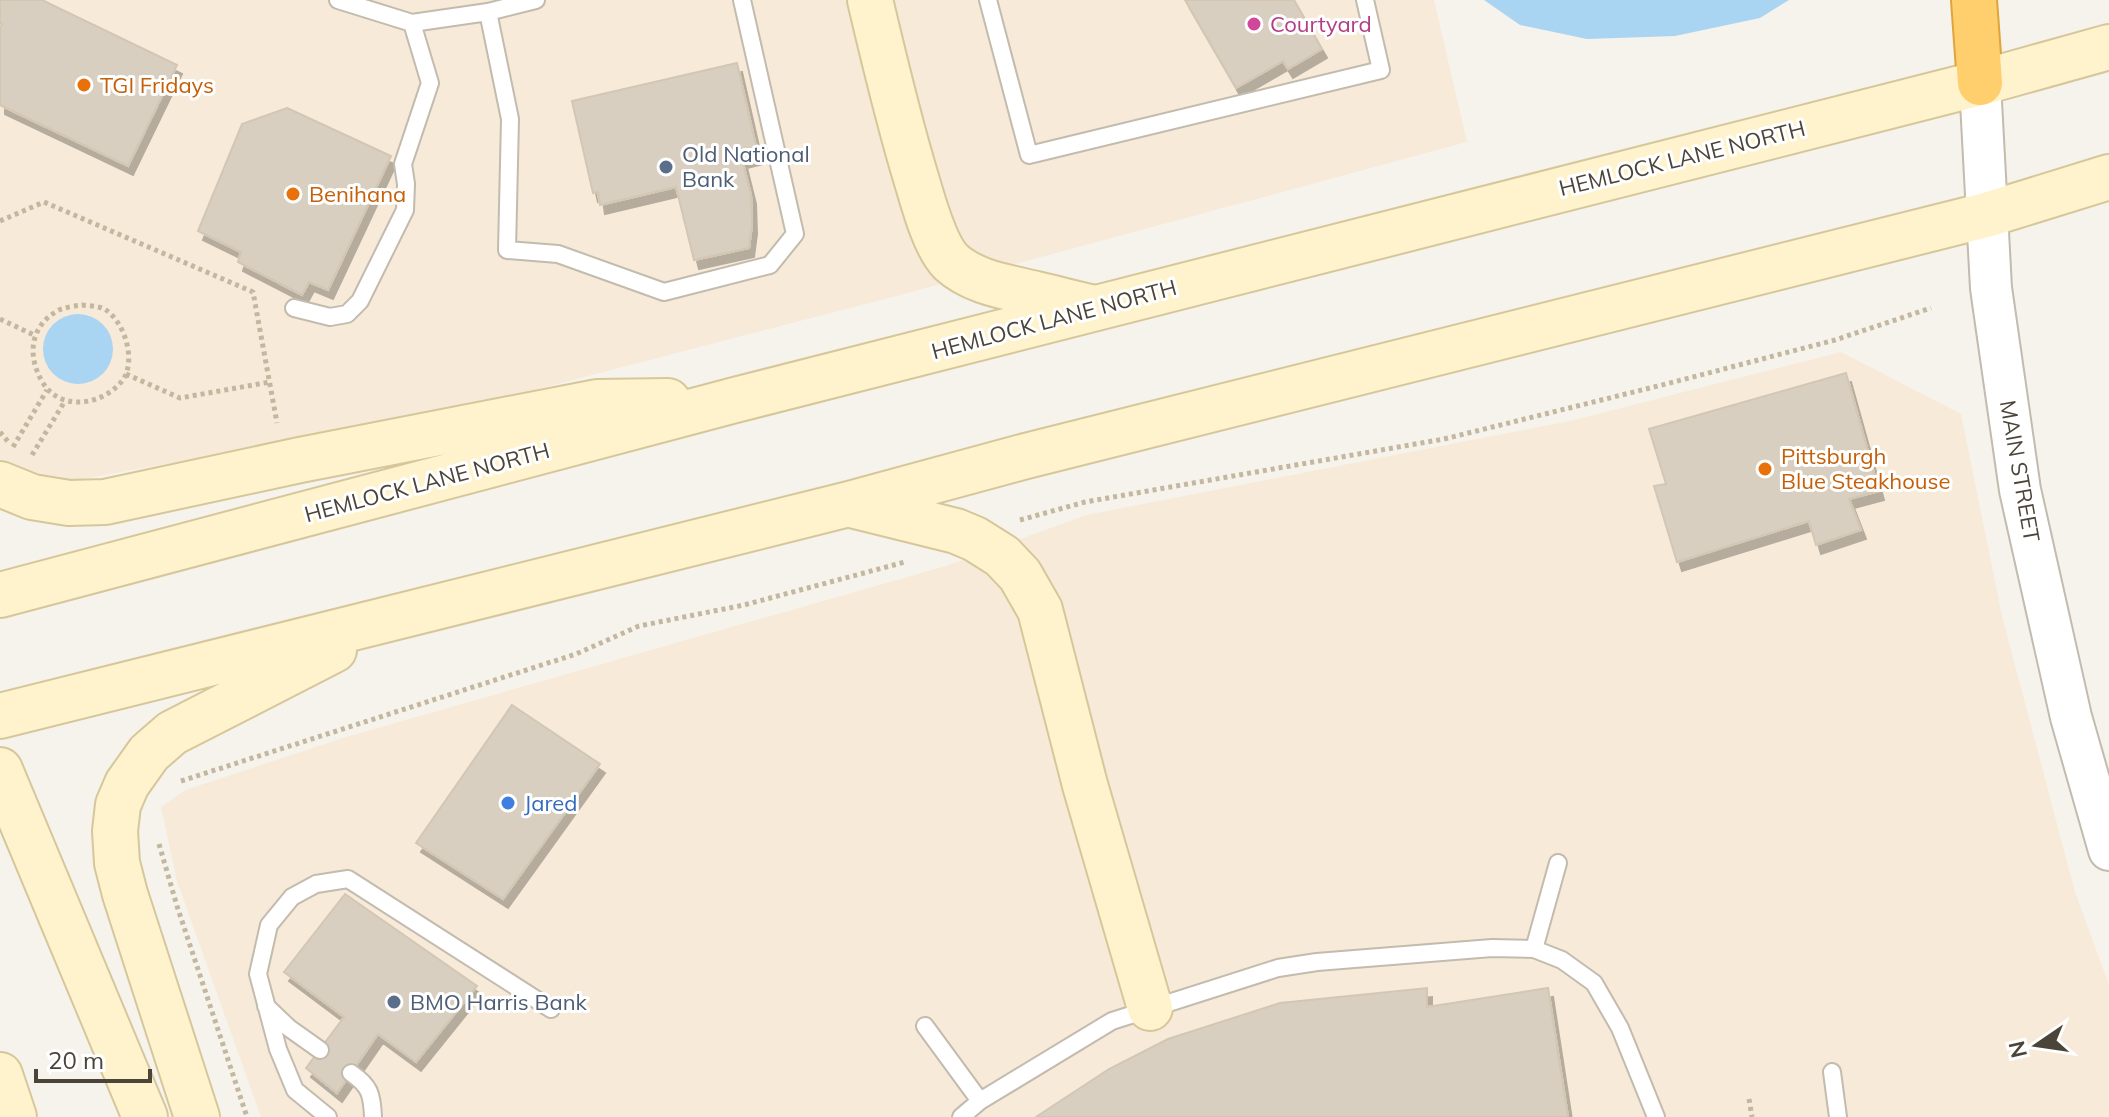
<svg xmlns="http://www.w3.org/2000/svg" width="2109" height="1117" viewBox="0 0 2109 1117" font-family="Mulish,sans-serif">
<defs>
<filter id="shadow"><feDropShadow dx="5" dy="9" stdDeviation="0" flood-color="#0004"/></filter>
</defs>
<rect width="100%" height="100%" fill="#f6f3ec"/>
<path fill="#f7ead8" d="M0,0H1434L1467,142L904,294L430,417L65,482L20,473L0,459Z
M1841,352L1961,414L2002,616L2075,892L2109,985V1117H261L177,881L161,807L185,790L346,737L946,566L1086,515L1570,421Z"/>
<path fill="#a9d4f2" d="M1484,0H1789L1760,18L1675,36L1587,39L1520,25Z
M43 349a35 35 0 1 1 70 0a35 35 0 1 1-70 0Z"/>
<path fill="#d8cfc1" stroke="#d3c7b4" stroke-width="2" filter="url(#shadow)" d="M0,0H42L177,65L128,166L0,105V28L2,24L0,23Z
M1185,0H1294L1322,49L1288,69L1283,61L1236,88Z
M737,63L758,155L742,159L751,195L752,225L749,248L694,260L676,187L600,205L598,192L593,193L572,101Z
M287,108L391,156L328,290L309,282L302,295L238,262L241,252L198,231L242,124Z
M1846,373L1879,491L1849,499L1861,530L1816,545L1809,521L1677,562L1654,486L1666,484L1649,429Z
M512,705L600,764L503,899L416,843Z
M345,894L477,986L416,1062L378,1034L337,1093L306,1068L344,1017L284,972Z
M1427,988V1007L1548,988L1568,1117H1036L1109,1069L1168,1039L1280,1003Z"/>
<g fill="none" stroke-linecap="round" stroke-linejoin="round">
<defs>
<path id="service" d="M338,0L412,23L488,12L536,0
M988,0L1029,155L1381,70L1365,0
M488,12L510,119L507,250L558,254L664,292L770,265L795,234L742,0
M294,308L330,317L347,314L360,301L405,210L406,184L403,164L430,83L412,23
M1534,949L1558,863
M266,1006L289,1028L320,1050
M925,1026L980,1101
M1832,1072L1838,1117
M351,1073C370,1086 372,1094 373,1117
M328,1117L295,1090L278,1049L258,974L269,925L292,897L316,884L348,879L551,1009
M961,1117L980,1101L1112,1021L1278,968L1317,962L1492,948L1534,949L1562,960L1594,983L1620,1028L1656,1117"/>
<path id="tertiary" d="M1980,83L1991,288L2020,490L2071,717L2109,850"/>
<path id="secondary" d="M870,0C884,59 898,119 916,178C923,201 934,245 951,262C974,283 1008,287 1036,294C1054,298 1072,303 1090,307
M0,484L32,497L69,503L105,502L300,460L597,402L668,401
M855,506L956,531L975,539L1002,556L1020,575L1040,610L1085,785L1150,1008
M0,595L735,400L1980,83L2109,47
M0,716L849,504L1026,456L1986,215L2109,177
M0,770L145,1117
M0,1075L14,1117
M197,1117L125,894L117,863L115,831L118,805L127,784L149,753L172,733L334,650"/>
<path id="motorway" d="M1974,0L1980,83"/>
</defs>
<use href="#service" stroke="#c2bbae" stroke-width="20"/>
<use href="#tertiary" stroke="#c2bbae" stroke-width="44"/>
<use href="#secondary" stroke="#d6c79b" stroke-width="48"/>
<use href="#motorway" stroke="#e0a43c" stroke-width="48"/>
<path stroke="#c4b79f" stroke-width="5" stroke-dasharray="4 4" stroke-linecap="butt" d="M0,221L44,202L253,292L277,423
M82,305C90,306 100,306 106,310C125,323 137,362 122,381C103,405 61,412 43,383C27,357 29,326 59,310C66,307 75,306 82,305Z
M0,319L34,335
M126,374L180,398L270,382
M0,432L10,444
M13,447L47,390
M32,455L65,401
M1020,520L1085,502L1444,439L1666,384L1835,340L1931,308
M181,781L576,654L639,626L744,605L905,562
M159,844L177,906L247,1117
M1749,1099L1752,1117"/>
<use href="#service" stroke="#fff" stroke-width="16"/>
<use href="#tertiary" stroke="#fff" stroke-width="40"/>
<use href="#secondary" stroke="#fff3cd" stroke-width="44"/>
<use href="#motorway" stroke="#ffcf6e" stroke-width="44"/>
</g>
<circle fill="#d1479c" stroke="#fff" stroke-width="3" cx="1254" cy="24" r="8"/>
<g fill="#e8710a" stroke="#fff" stroke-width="3">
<circle cx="84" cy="85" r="8"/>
<circle cx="293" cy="194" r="8"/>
<circle cx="1765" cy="469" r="8"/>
</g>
<g fill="#5c6f8a" stroke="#fff" stroke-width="3">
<circle cx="666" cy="167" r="8"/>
<circle cx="394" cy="1002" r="8"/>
</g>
<circle fill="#3f7fe0" stroke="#fff" stroke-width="3" cx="508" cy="803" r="8"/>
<g text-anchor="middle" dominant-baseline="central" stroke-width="6" stroke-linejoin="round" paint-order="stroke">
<g font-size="22" fill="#b23c85" stroke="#fff" text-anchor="start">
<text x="1270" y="24">Courtyard</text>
</g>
<g font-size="22" fill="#c56008" stroke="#fff" text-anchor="start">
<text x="100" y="85">TGI Fridays</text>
<text x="309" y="194">Benihana</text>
<text x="1781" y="456">Pittsburgh<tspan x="1781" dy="25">Blue Steakhouse</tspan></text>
</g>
<g font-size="22" fill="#4e5e75" stroke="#fff" text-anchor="start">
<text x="682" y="154">Old National<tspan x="682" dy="25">Bank</tspan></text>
<text x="410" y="1002">BMO Harris Bank</text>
</g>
<g font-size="22" fill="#4b4439" stroke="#fff">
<text transform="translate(1682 158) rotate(-14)">HEMLOCK LANE NORTH</text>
<text transform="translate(1054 319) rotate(-15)">HEMLOCK LANE NORTH</text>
<text transform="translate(2020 471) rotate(80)">MAIN STREET</text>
<text transform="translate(427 482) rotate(-15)">HEMLOCK LANE NORTH</text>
</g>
<g font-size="22" fill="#366cbe" stroke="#fff" text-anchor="start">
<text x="524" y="803">Jared</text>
</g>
</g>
<g transform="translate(2037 1045) rotate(257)" stroke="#ffffff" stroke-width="6" paint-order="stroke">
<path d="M0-6L14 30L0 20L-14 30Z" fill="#4b4439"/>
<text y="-12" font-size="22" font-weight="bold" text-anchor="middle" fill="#4b4439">N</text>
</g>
<path d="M36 1069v12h114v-12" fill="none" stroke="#4b4439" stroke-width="4"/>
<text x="48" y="1069" font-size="24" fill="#4b4439" stroke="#ffffff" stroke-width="6" paint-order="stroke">20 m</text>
</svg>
